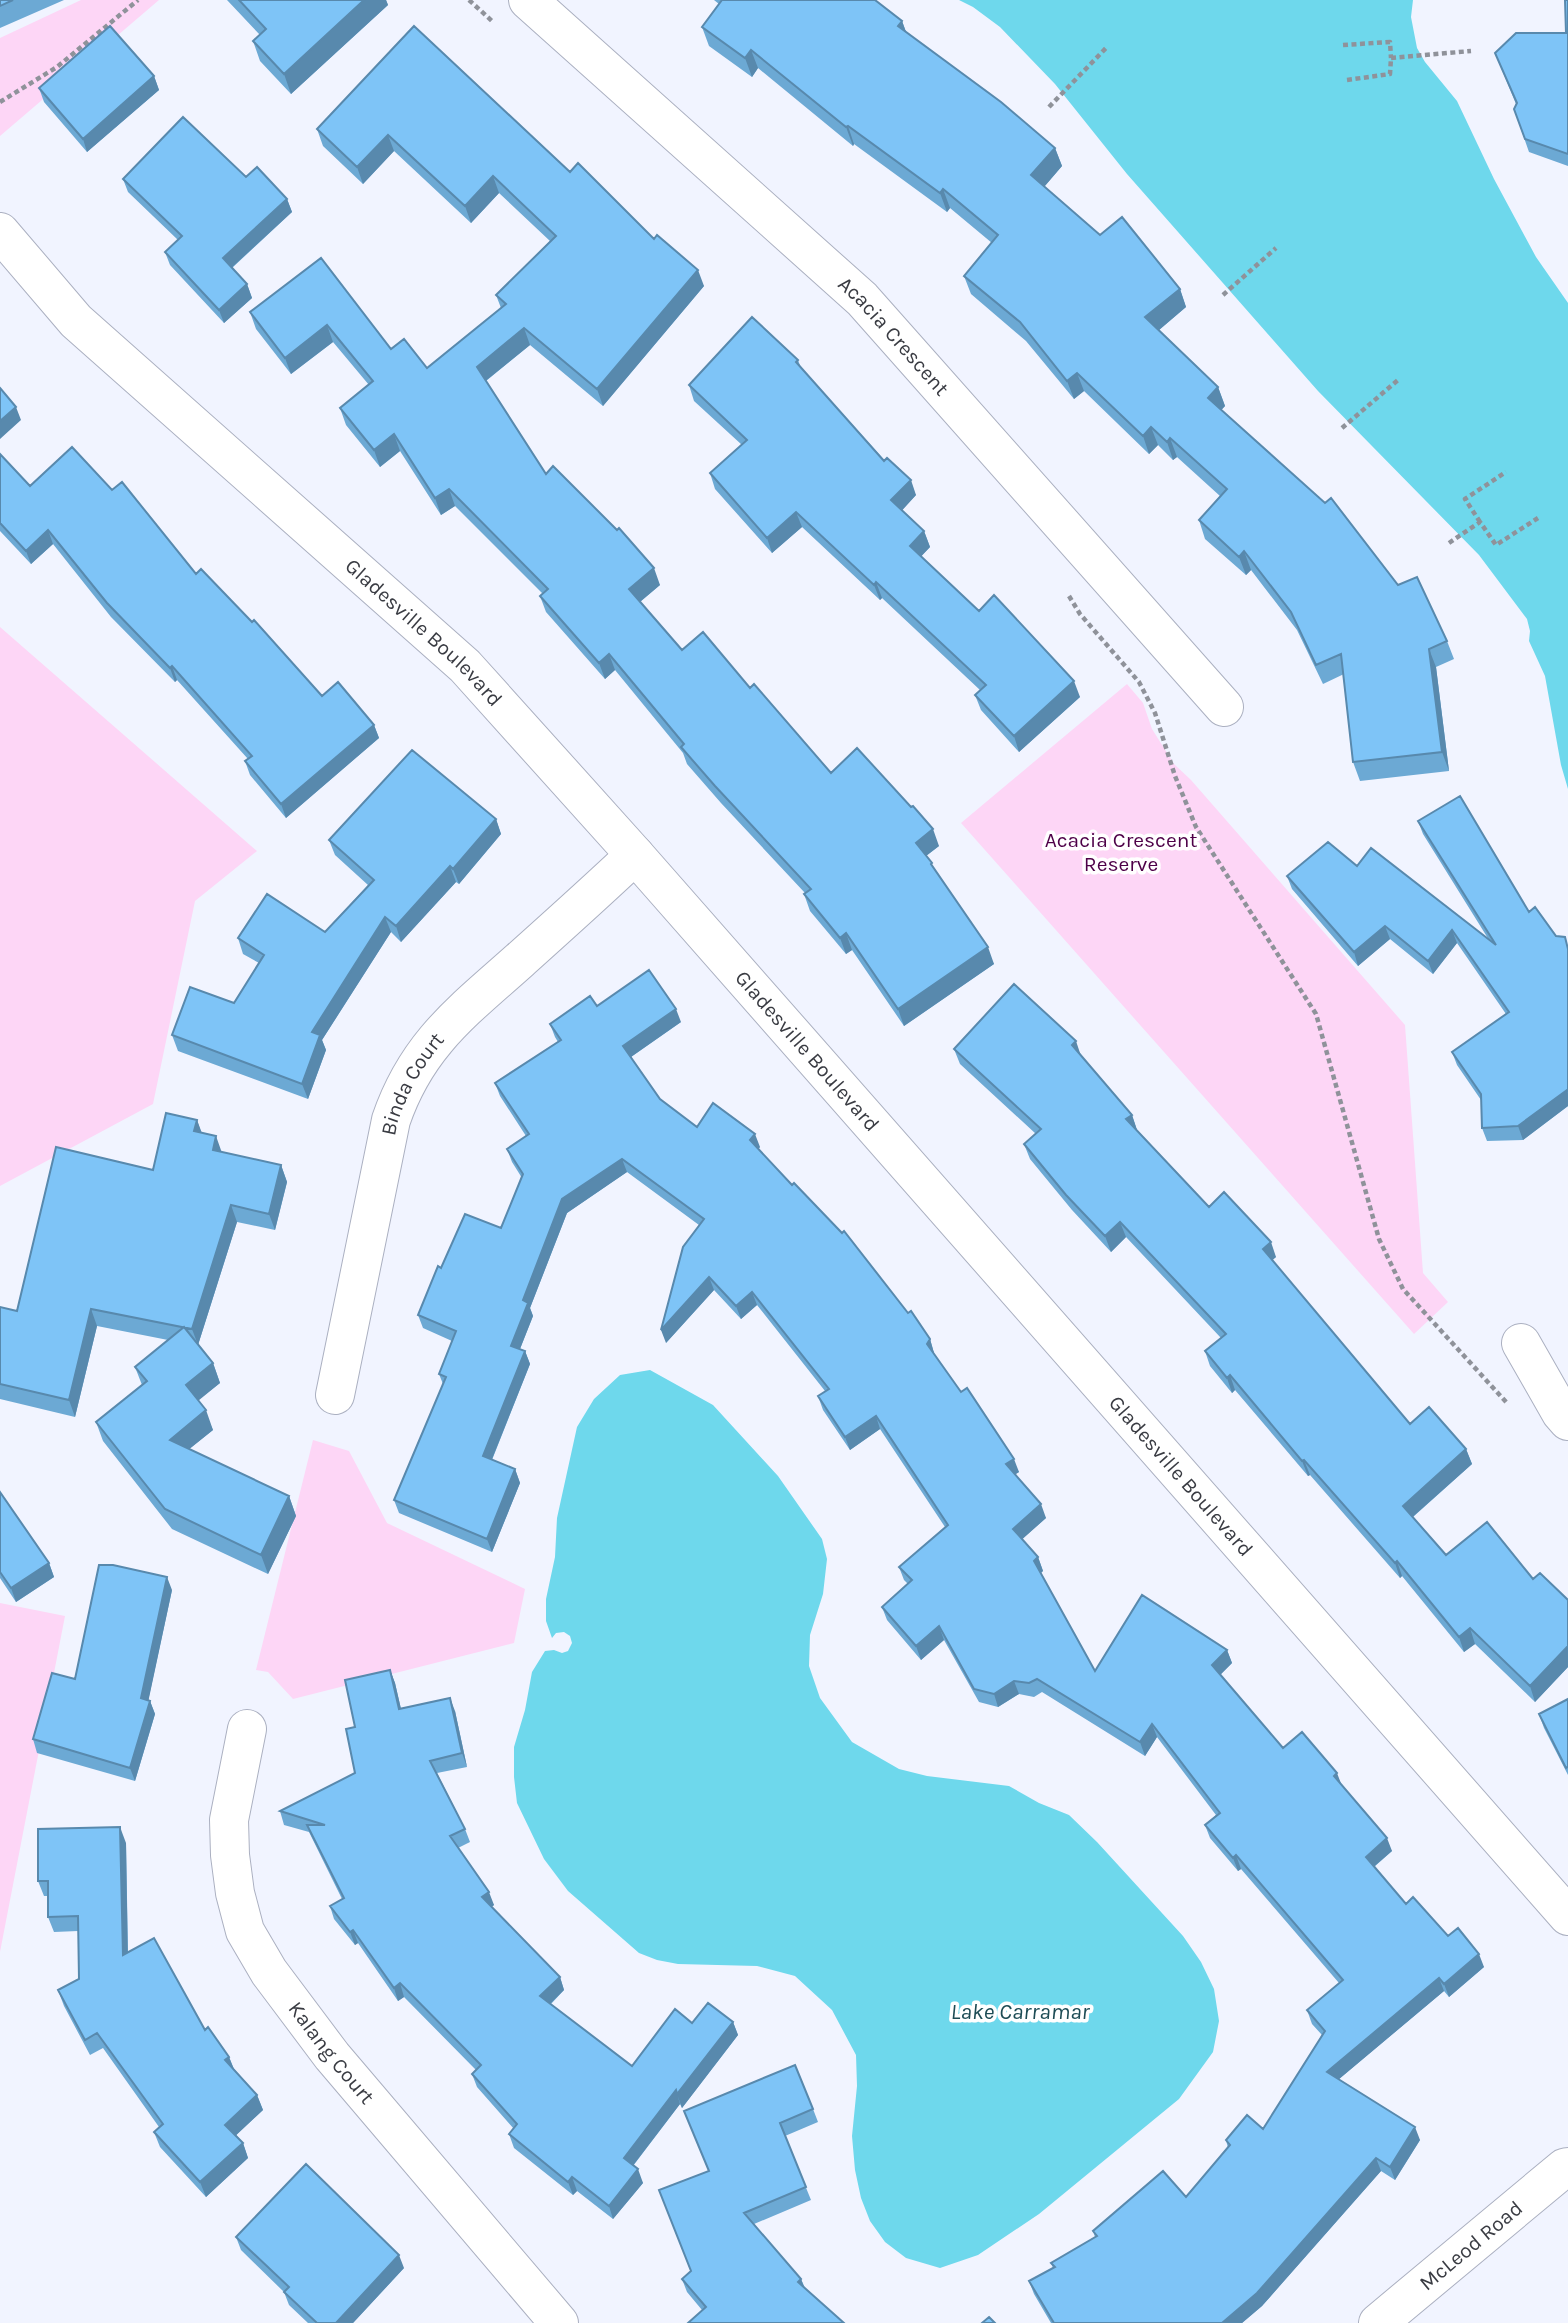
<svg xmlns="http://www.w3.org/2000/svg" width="1568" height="2323" viewBox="0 0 1568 2323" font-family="Karla,sans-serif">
<rect width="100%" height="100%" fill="#f1f4ff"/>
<path fill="#fdd6f6" d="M81,0H159L0,136V38Z
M0,627L257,851L195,901L153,1104L0,1186Z
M1127,684L1143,703L1152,729L1174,764L1191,780L1405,1025L1423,1273L1448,1302L1414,1334L961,823Z
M313,1440L349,1451L387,1523L525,1589L514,1643L293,1699L268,1672L256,1670Z
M0,1603L65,1616L0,1952Z"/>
<path fill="#6ed8ec" d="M959,0H1413L1411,17L1417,48L1425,62L1457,101L1494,179L1536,257L1568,303V789L1561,765L1545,676L1529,641L1530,631L1527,619L1479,555L1318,391L1127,174L1055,84L1000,27L973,7Z
M650,1370L713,1405L778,1476L822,1539L827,1559L823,1594L810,1635L809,1666L820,1698L852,1742L899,1769L927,1776L1009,1786L1039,1803L1069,1815L1097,1842L1183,1936L1201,1962L1214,1989L1219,2021L1213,2052L1179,2099L1039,2214L978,2255L940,2268L906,2258L885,2242L870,2221L861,2198L855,2170L852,2136L857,2086L856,2055L832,2010L795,1976L757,1966L678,1964L657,1960L639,1953L568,1891L544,1859L517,1803L514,1777V1747L525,1710L532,1672L545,1651L554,1650L562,1653L568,1651L572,1643L570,1636L564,1632L556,1633L552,1638L546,1621V1599L555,1557L557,1518L577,1427L594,1399L620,1375Z"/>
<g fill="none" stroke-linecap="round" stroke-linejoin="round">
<defs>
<g id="minor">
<path id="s1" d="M528,0L862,299L1224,707"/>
<path id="s2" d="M0,232L76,321L465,666L635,855L1568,1916"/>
<path d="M1521,1343L1561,1413L1568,1421"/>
<path id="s3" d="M335,1395L391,1120C417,1044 463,1011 520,960C559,925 597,891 635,855"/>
<path id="s4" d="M247,1729L229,1820L230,1855L235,1893L245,1931L269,1972L332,2056L559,2323"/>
<path id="s5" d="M1378,2323L1564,2168L1568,2167"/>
</g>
</defs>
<use href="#minor" stroke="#abb0c1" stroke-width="40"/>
<path stroke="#8f929a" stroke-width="4.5" stroke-dasharray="5 3.5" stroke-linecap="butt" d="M469,0L492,21
M1343,45L1390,42L1391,58
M1347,80L1390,74L1391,58L1471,51
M0,102L57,67L138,0
M1049,107L1106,48
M1223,295L1276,248
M1342,428L1398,380
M1480,522L1465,499L1506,472
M1449,543L1480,522L1496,545L1538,518
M1069,596L1080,614L1139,682L1155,713L1175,776L1196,827L1316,1014L1379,1239L1403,1289L1507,1403"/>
<use href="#minor" stroke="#fff" stroke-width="38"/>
</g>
<path fill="#6ca9d4" d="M0,0H64L0,28Z
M227,0H386L388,5L291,94L260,61L253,41L260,35Z
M714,0H875L902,21L906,32L1055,148L1062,166L1044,187L1100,235L1180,289L1186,307L1159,330L1218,387L1225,406L1221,410L1398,585L1447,641L1454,659L1436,667L1449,771L1360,781L1353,762L1344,674L1323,684L1297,630L1251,570L1246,575L1205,539L1199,520L1220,496L1177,457L1173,460L1158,445L1149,454L1084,391L1074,399L1026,341L971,294L964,276L992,243L950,208L947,212L854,144L853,146L758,68L752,77L709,46L702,27L719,4Z
M1568,0V166L1529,152L1514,109L1516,104L1495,53L1566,33Z
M414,26L570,172L654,239L704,286L603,406L530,345L486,381L546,474L660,585L640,602L682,650L750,688L831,773L939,846L926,856L994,964L904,1026L852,950L846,954L810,911L804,894L805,893L721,803L687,764L683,753L615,670L605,679L546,612L540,596L543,594L455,506L441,515L400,451L380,467L346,425L340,408L369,385L333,342L291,374L256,329L250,312L321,258L391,349L427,368L501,308L496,295L550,241L499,193L471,223L394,151L363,184L323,146L317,129Z
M154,76L159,90L87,152L44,102L39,88Z
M246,177L287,199L292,212L232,268L247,284L252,298L224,323L170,265L165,252L178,240L128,192L123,179Z
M798,360L801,368L916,495L902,510L924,531L930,547L921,556L979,611L1080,697L1019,752L981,710L975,695L980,690L882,598L880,600L802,527L772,553L715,489L710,473L742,445L694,401L689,385Z
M0,454L30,486L112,490L196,574L322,696L374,725L379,738L286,818L250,775L245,761L248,759L177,680L175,682L111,617L53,544L31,564L0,531Z
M496,819L501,834L459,884L456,882L401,942L391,932L322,1040L326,1050L308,1099L178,1051L172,1035L234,1003L259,963L243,954L238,938L325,932L368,885L335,855L329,840Z
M1418,821L1529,912L1568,946V1106L1523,1140L1487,1141L1482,1128L1481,1100L1457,1065L1452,1052L1506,1014L1457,943L1433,974L1390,939L1358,966L1292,889L1287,876L1357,866L1489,940L1423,834Z
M597,1006L681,1022L631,1057L660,1099L697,1127L760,1147L758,1149L930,1339L934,1353V1354L1019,1472L1015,1474L1046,1518L1022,1539L1038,1557L1043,1571L1041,1573L1095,1671L1227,1650L1232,1663L1220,1675L1283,1748L1341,1784L1392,1851L1374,1867L1406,1904L1448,1936L1484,1967L1449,1997L1444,1991L1339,2079L1420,2140L1395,2180L1381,2171L1262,2306L1242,2323H1051L1034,2294L1029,2281L1053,2268L1051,2263L1095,2237L1093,2231L1186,2197L1228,2148L1226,2140L1263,2129L1322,2035L1312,2024L1307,2010L1339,1983L1241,1869L1238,1871L1210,1838L1205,1825L1216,1815L1157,1737L1145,1756L1042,1692L1034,1697L1019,1694L998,1707L979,1702L944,1640L921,1660L887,1620L882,1607L908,1584L904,1580L899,1567L945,1527L880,1429L850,1450L823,1410L818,1396L825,1391L757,1305L741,1319L714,1290L666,1343L699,1225L627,1172L567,1213L530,1308L533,1316L520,1349L525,1351L530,1364L492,1460L515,1469L520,1483L492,1552L399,1513L394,1500L443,1384L439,1374L452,1341L423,1328L418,1315L441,1268L501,1228L522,1178L512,1162L507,1149L526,1136L500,1096L495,1083L558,1042L555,1037L550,1024Z
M954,1049L1081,1056L1132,1115L1137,1130L1209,1207L1276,1257L1272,1260L1410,1424L1466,1449L1472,1464L1413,1517L1446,1555L1533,1579L1568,1600V1667L1535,1702L1475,1644L1464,1652L1402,1576L1400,1578L1310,1475L1308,1476L1235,1390L1232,1393L1210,1366L1205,1351L1221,1338L1126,1237L1111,1252L1072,1210L1030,1159L1024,1144L1036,1134L960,1064Z
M197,1120L201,1132L222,1152L281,1165L287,1182L275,1230L237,1222L198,1345L213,1363L220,1383L198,1400L213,1430L189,1449L289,1496L296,1516L268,1574L172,1529L103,1441L96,1422L142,1385L135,1367L168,1340L97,1326L75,1417L0,1399V1309L17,1311L153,1170Z
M0,1492L49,1563L54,1577L16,1602L0,1578Z
M172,1590L148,1701H150L155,1714L135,1781L37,1753L33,1739L75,1679Z
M390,1670L395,1683L401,1709L455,1711L467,1767L437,1773L465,1829L470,1842L458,1848L494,1905L491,1907L560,1977L564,1990L551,2004L632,2066L692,2023L733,2022L738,2035L682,2108L680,2104L633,2166L643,2183L613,2219L577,2191L573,2195L514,2148L509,2134L514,2129L477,2087L472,2074L476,2070L404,1997L398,2001L358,1943L355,1945L334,1919L330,1906L342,1899L309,1832L284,1825L280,1811L355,1773V1727Z
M1568,1699V1775L1544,1728L1539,1714Z
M126,1843L128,1952L229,2057L234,2069L257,2095L263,2110L236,2135L243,2143L248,2158L206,2197L160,2147L154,2132L159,2127L103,2048L90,2055L64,2006L58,1990L79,1979L78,1931L54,1932L48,1917V1896H44L38,1881Z
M813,2109L818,2122L785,2136L811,2200L754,2224L801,2279L805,2288L702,2310L687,2292L682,2279L691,2271L659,2190L709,2172L684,2111Z
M236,2237L404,2268L353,2323H308L289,2305L284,2292L241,2250Z"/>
<path fill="#5889ad" d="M364,0H386L388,5L291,94L284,74Z
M902,21L909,40L898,26Z
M751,50L758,68L752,77L745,58Z
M154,76L159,90L87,152L83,139Z
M848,126L854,144L853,146L846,127Z
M388,135L394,151L363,184L357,167Z
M1055,148L1062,166L1038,194L1031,175Z
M493,176L499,193L471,223L465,206Z
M943,189L950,208L947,212L940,193Z
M287,199L292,212L228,271L223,258Z
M698,270L704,286L603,406L597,389Z
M247,284L252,298L224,323L219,310Z
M1180,289L1186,307L1152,336L1145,317Z
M327,325L333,342L291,374L285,358Z
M524,328L530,345L483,383L477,367Z
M1077,373L1084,391L1074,399L1067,381Z
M1218,387L1225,406L1215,417L1208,398Z
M16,407L21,420L0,439V421Z
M1151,427L1158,445L1149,454L1143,436Z
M394,434L400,451L380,467L374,450Z
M1170,438L1177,457L1173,460L1167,442Z
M911,480L916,495L897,516L891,500Z
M449,489L455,506L441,515L435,498Z
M796,512L802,527L772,553L767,538Z
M48,530L53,544L31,564L26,551Z
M924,531L930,547L916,562L910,546Z
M1244,551L1251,570L1246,575L1239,557Z
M654,568L660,585L635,606L629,589Z
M876,582L882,598L880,600L874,585Z
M1429,649L1436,667L1449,771L1442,752Z
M609,654L615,670L605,679L599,663Z
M172,666L177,680L175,682L170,668Z
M1074,681L1080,697L1019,752L1014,736Z
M374,725L379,738L286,818L281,804Z
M496,819L501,834L459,884L453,869Z
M933,829L939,846L922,859L916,843Z
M450,866L456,882L401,942L396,926Z
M385,917L391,932L322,1040L326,1050L308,1099L302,1084L312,1032Z
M1385,926L1390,939L1358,966L1354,952Z
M1452,930L1457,943L1433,974L1428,961Z
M846,933L852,950L846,954L840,938Z
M988,947L994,964L904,1026L898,1009Z
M676,1009L681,1022L628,1059L623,1046Z
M1076,1041L1081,1056L1072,1045Z
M1567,1090L1568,1093V1106L1523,1140L1518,1126Z
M1132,1115L1137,1130L1132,1134L1126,1119Z
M197,1120L203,1136L194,1131Z
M755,1134L760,1147L755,1153L750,1140Z
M216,1136L222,1153L213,1150Z
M622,1159L627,1172L567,1213L530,1308L533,1316L516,1359L511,1346L523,1300L562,1199Z
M281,1165L287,1182L275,1230L269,1214Z
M231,1205L237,1222L198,1345L192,1329Z
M1120,1222L1126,1237L1111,1252L1105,1236Z
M1271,1242L1276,1257L1268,1264L1263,1249Z
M709,1277L714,1290L666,1343L661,1330Z
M752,1292L757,1305L741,1319L736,1306Z
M91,1309L97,1326L75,1417L69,1400Z
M930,1339L934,1353L932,1357L927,1344Z
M525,1351L530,1364L488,1469L483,1456Z
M213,1363L220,1383L193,1405L186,1385Z
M1230,1375L1235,1390L1232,1393L1227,1378Z
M206,1410L213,1430L177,1459L170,1440Z
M876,1416L880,1429L850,1450L845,1437Z
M1466,1449L1472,1464L1408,1521L1403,1506Z
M1014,1459L1019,1472L1011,1477L1006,1464Z
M1304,1460L1310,1475L1308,1476L1302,1461Z
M515,1469L520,1483L492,1552L487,1539Z
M289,1496L296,1516L268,1574L261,1555Z
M1041,1504L1046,1518L1018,1543L1013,1529Z
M1038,1557L1043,1571L1039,1574L1034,1561Z
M1397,1561L1402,1576L1400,1578L1395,1563Z
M49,1563L54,1577L16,1602L11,1588Z
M167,1577L172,1590L146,1712L141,1698Z
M939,1626L944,1640L921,1660L916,1646Z
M1470,1628L1475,1644L1464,1652L1459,1637Z
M1568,1646V1667L1535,1702L1530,1686Z
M1227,1650L1232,1663L1217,1678L1212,1665Z
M390,1670L395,1683L404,1722L399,1709Z
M1014,1681L1019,1694L998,1707L994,1694Z
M450,1698L455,1711L467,1767L462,1753Z
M150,1701L155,1714L135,1781L130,1768Z
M1152,1724L1157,1737L1145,1756L1140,1742Z
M1337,1773L1342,1786L1334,1776Z
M120,1827L126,1843L128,1970L123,1955Z
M1387,1838L1392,1851L1370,1870L1366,1857Z
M1236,1855L1241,1869L1238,1871L1233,1858Z
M489,1892L494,1905L487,1911L482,1897Z
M353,1930L358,1943L355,1945L350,1932Z
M1479,1954L1484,1967L1449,1997L1444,1984Z
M560,1977L564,1990L545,2009L540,1996Z
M1439,1978L1444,1991L1332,2085L1327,2072Z
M400,1983L404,1997L398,2001L394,1988Z
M733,2022L738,2035L682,2108L677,2094Z
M229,2057L235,2072L225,2060Z
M676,2090L680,2104L628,2172L624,2158Z
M257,2095L263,2110L231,2140L225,2125Z
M1415,2127L1420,2140L1395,2180L1390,2167Z
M243,2143L248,2158L206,2197L200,2182Z
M1376,2158L1381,2171L1262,2306L1242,2323H1222Z
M638,2169L643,2183L613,2219L609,2206Z
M572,2177L577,2191L573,2195L568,2182Z
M399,2255L404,2268L353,2323H336Z
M801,2279L806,2292L798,2282Z"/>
<path fill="#7ec4f7" stroke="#5889ad" stroke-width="2" d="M0,0H13L0,6Z
M239,0H364L284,74L253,41L266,29Z
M722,0H875L902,21L898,26L1001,102L1055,148L1031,175L1100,235L1122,217L1180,289L1145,317L1218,387L1208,398L1325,503L1331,498L1398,585L1417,577L1447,641L1429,649L1442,752L1353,762L1341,654L1316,665L1291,612L1244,551L1239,557L1199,520L1227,489L1170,438L1167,442L1151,427L1143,436L1077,373L1067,381L1020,322L964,276L998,235L943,189L940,193L848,126L846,127L751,50L745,58L702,27Z
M1565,0H1568V154L1525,139L1514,109L1517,103L1495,53L1516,33H1566Z
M110,26L154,76L83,139L39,88Z
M414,26L570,172L578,163L654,239L657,235L698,270L597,389L524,328L477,367L546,474L553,466L617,530L619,528L654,568L629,589L682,650L703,632L750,688L754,684L831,773L857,748L911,807L913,806L933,829L916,843L932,863L931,864L988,947L898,1009L846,933L840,938L804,894L811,889L715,786L681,747L684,744L609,654L599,663L540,596L548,589L449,489L435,498L394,434L374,450L340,408L373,381L327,325L285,358L250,312L321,258L391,349L404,339L427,368L506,304L496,295L556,236L493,176L465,206L388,135L357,167L317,129Z
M183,117L246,177L257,167L287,199L223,258L247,284L219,310L165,252L182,236L123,179Z
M752,317L798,360L796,362L884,461L887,458L911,480L891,500L924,531L910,546L979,611L994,595L1074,681L1014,736L975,695L986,685L876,582L874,585L796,512L767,538L710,473L747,440L689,385Z
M0,388L16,407L0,421Z
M72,447L112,490L122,482L196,574L201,569L252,622L254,620L322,696L338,682L374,725L281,804L245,761L252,756L172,666L170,668L107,603L48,530L26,551L0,523V454L30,486Z
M412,750L496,819L453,869L450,866L396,926L385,917L312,1032L320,1035L302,1084L172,1035L190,987L234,1003L264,955L238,938L267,894L325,932L374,880L329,840Z
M1460,796L1529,912L1535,907L1556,936L1565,937L1568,949V1091L1567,1090L1518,1126L1482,1128L1481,1094L1452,1052L1509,1012L1452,930L1428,961L1385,926L1354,952L1287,876L1328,842L1357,866L1371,848L1496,945L1418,821Z
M649,970L676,1009L623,1046L660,1099L697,1127L713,1103L755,1134L750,1140L792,1185L794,1183L842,1233L844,1231L908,1313L911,1311L930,1339L927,1344L961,1392L967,1388L1014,1459L1006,1464L1041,1504L1013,1529L1038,1557L1034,1561L1095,1671L1142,1595L1227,1650L1212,1665L1283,1748L1302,1732L1337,1773L1334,1776L1387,1838L1366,1857L1406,1904L1413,1897L1448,1936L1458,1928L1479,1954L1444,1984L1439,1978L1327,2072L1415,2127L1390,2167L1376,2158L1257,2293L1222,2323H1054L1029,2281L1055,2267L1051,2263L1097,2236L1093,2231L1163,2171L1186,2197L1230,2145L1226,2140L1247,2115L1263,2129L1325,2031L1307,2010L1343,1980L1236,1855L1233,1858L1205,1825L1220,1813L1152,1724L1140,1742L1037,1679L1029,1683L1014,1681L994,1694L974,1689L939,1626L916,1646L882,1607L912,1580L899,1567L948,1525L876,1416L845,1437L818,1396L829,1389L752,1292L736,1306L709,1277L661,1330L683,1247L704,1219L622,1159L562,1199L523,1300L528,1303L511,1346L525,1351L483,1456L515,1469L487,1539L394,1500L446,1377L439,1374L456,1331L418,1315L438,1266L441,1268L465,1214L501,1228L523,1174L507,1149L529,1134L495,1083L561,1040L550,1024L590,996L597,1006Z
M1014,984L1076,1041L1072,1045L1132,1115L1126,1119L1209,1207L1224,1192L1271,1242L1263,1249L1410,1424L1429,1407L1466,1449L1403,1506L1446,1555L1487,1522L1533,1579L1540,1573L1568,1600V1646L1530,1686L1470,1628L1459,1637L1397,1561L1395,1563L1304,1460L1302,1461L1230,1375L1227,1378L1205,1351L1226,1334L1120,1222L1105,1236L1066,1195L1024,1144L1041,1129L954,1049Z
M166,1113L197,1120L194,1131L216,1136L213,1150L281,1165L269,1214L231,1205L192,1329L91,1309L69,1400L0,1384V1307L17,1311L56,1147L153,1170Z
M184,1327L213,1363L186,1385L206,1410L170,1440L289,1496L261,1555L165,1509L96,1422L147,1381L135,1367Z
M0,1492L49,1563L11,1588L0,1572Z
M99,1565H113L167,1577L141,1698L150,1701L130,1768L33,1739L52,1673L75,1679Z
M390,1670L399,1709L450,1698L462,1753L430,1761L465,1829L450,1836L489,1892L482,1897L560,1977L540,1996L632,2066L675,2009L692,2023L708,2003L733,2022L677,2094L676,2090L624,2158L638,2169L609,2206L572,2177L568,2182L509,2134L517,2124L472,2074L481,2065L400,1983L394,1988L353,1930L350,1932L330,1906L344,1898L307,1825H325L280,1811L355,1773L346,1729L355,1727L345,1680Z
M1568,1699V1767L1566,1768L1539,1714Z
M120,1827L123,1955L154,1938L205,2030L208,2027L229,2057L225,2060L257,2095L225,2125L243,2143L200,2182L154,2132L163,2124L97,2033L85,2040L58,1990L79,1979L78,1916L48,1917V1881H38V1829Z
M795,2065L813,2109L780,2123L806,2187L744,2213L801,2279L798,2282L844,2323H688L706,2307L682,2279L691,2271L659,2190L709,2171L684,2111Z
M306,2164L399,2255L336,2323H317L284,2292L289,2287L236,2237Z
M989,2317L995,2323H982Z"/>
<g text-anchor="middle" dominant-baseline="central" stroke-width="7" stroke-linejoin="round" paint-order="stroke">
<g font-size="21" fill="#3a3c43" stroke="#fff">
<text stroke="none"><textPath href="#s1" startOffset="497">Acacia Crescent</textPath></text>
<text stroke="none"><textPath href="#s2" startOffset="584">Gladesville Boulevard</textPath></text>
<text stroke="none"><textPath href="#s2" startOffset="1152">Gladesville Boulevard</textPath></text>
<text stroke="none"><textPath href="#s3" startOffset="322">Binda Court</textPath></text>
<text stroke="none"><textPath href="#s2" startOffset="1718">Gladesville Boulevard</textPath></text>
<text stroke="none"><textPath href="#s4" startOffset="355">Kalang Court</textPath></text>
<text stroke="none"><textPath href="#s5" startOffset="121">McLeod Road</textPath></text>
</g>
<g font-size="21" fill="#4e0148" stroke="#fff">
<text x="1121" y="840">Acacia Crescent<tspan x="1121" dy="24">Reserve</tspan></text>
</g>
<g font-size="23" font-style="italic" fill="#1d4c55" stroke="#fff">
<text x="1020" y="2011">Lake Carramar</text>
</g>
</g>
</svg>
